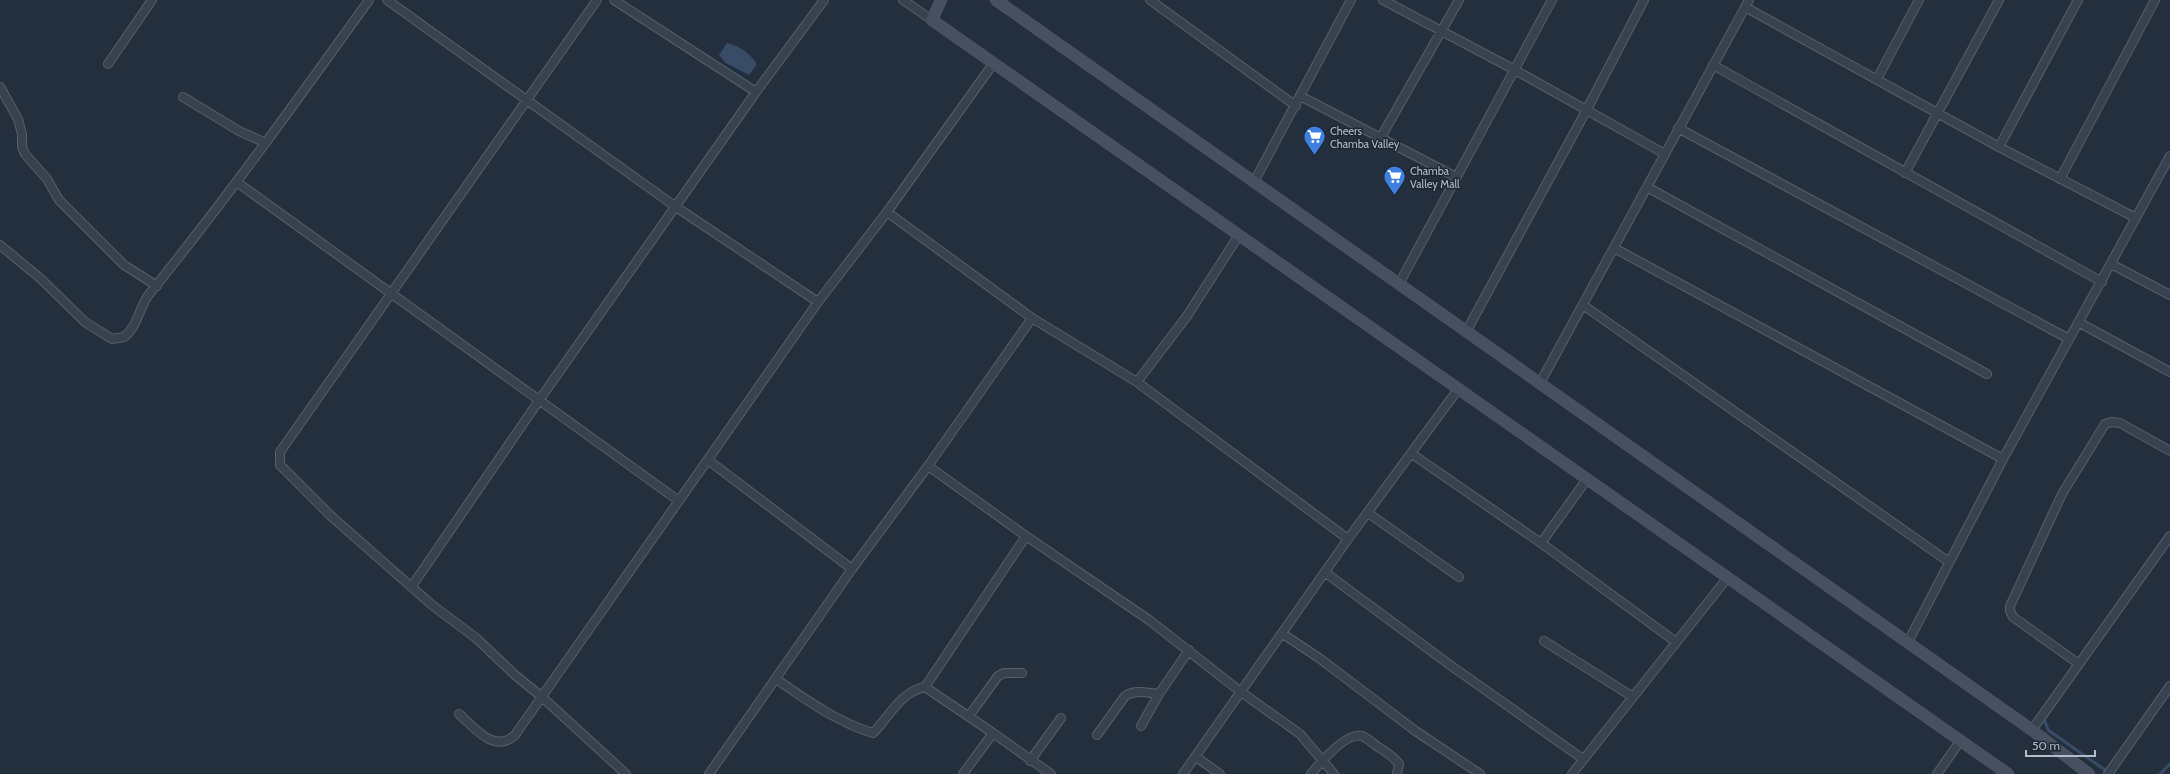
<svg xmlns="http://www.w3.org/2000/svg" width="2170" height="774" viewBox="0 0 2170 774" font-family="Cabin,sans-serif">
<rect width="100%" height="100%" fill="#242f3e"/>
<path fill="#394c67" d="M727,43C741,47 748,52 757,64L749,75L726,63L719,55Z"/>
<g fill="none" stroke-linecap="round" stroke-linejoin="round">
<path stroke="#394c67" stroke-width="3" d="M2045,721L2048,730L2105,770
M2160,774L2170,764"/>
<defs>
<path id="street" d="M387,0L676,207L818,302
M597,0L280,452V465L331,516L432,605L476,638L515,675L542,697L626,774
M614,0L756,92
M903,0L932,20
M1150,0L1296,106
M1383,0L1515,70L1665,154
M1745,7L1999,147L2136,218
M108,64L152,0
M1713,65L2102,282
M1877,79L1919,0
M0,87L18,119L22,134V147L25,154L47,179L59,200L124,265L157,286
M183,97L239,131L266,143
M1302,97L1456,177
M1678,128L2069,339
M1381,137L1459,0
M1999,147L2078,0
M1905,173L1999,0
M2060,179L2155,0
M1254,182L1351,0
M238,183L679,501
M1647,187L1987,374
M887,212L1032,318L1137,382L1348,539
M0,245L41,279L85,322L112,339L124,337C138,327 139,306 150,293C227,198 298,99 369,0
M1614,248L2003,459
M2111,264L2170,295
M1399,284L1552,0
M1583,305L1949,562
M2078,322L2170,372
M1466,332L1586,111L1644,0
M1137,382L1187,316L1239,235
M1540,383L1749,0
M1412,454L1541,543L1676,642
M708,460L852,569
M928,466L1026,536L1149,620L1241,692L1300,734L1334,774
M1368,513L1459,577
M1541,543L1587,479
M1326,573L1450,665L1583,759
M412,586L540,399L756,92L824,0
M1283,634L1319,658L1417,732L1480,774
M1544,641L1633,697
M1908,642L2003,459L2170,156
M2079,664L2013,617L2010,611V606L2062,494L2105,424L2111,422L2120,423L2170,451
M776,679C808,701 837,722 873,733C890,716 900,692 925,687L1026,536
M925,687L993,733L963,774
M459,714C475,728 494,754 515,735L818,302L887,212L993,64
M969,716L998,676L1004,673H1022
M1141,726L1159,694L1189,650
M2032,730L2170,536
M993,733L1051,774
M1097,735L1125,696C1135,689 1147,693 1159,694
M1196,757L1220,774
M1030,761L1061,718
M709,774L852,569L928,466L1032,318
M1183,774L1348,539L1459,388
M1311,774C1320,763 1346,732 1362,736C1367,738 1373,743 1378,747C1386,752 1393,756 1399,764L1397,774
M1572,774L1728,577
M1937,774L1961,740
M2108,774L2170,686"/>
<path id="secondary" d="M941,0L932,20L2008,774
M996,0L2032,730L2089,774"/>
</defs>
<use href="#street" stroke="#565f6c" stroke-width="10"/>
<use href="#secondary" stroke="#565f6c" stroke-width="12"/>
<use href="#street" stroke="#38414e" stroke-width="8"/>
<use href="#secondary" stroke="#465061" stroke-width="11"/>
</g>
<defs>
<symbol id="supermarket-pin" viewBox="-11 -11 22 30"><path d="M0 17L-7.5 6A9.5 9.5 0 1 1 7.5 6Z" fill="#3f7fe0" stroke="#1d2633"/><path d="M-6-5.5h2.5l.6 2H6L4.5 2H-2.5L-4.4-4H-6ZM-1.5 3.2a1.3 1.3 0 1 0 .1 0ZM3 3.2a1.3 1.3 0 1 0 .1 0Z" fill="#fff"/></symbol>
</defs>
<g fill-rule="evenodd">
<use href="#supermarket-pin" x="1302" y="124" width="25" height="34"/>
<use href="#supermarket-pin" x="1382" y="164" width="25" height="34"/>
</g>
<g text-anchor="middle" dominant-baseline="central" stroke-width="3" stroke-linejoin="round" paint-order="stroke">
<g font-size="11" fill="#b4bcc9" stroke="#1d2633" text-anchor="start">
<text x="1330" y="131">Cheers<tspan x="1330" dy="13">Chamba Valley</tspan></text>
<text x="1410" y="171">Chamba<tspan x="1410" dy="13">Valley Mall</tspan></text>
</g>
</g>
<path d="M2026 750v6h69v-6" fill="none" stroke="#b4bcc9" stroke-width="2"/>
<text x="2032" y="750" font-size="12" fill="#b4bcc9" stroke="#1d2633" stroke-width="3" paint-order="stroke">50 m</text>
</svg>
